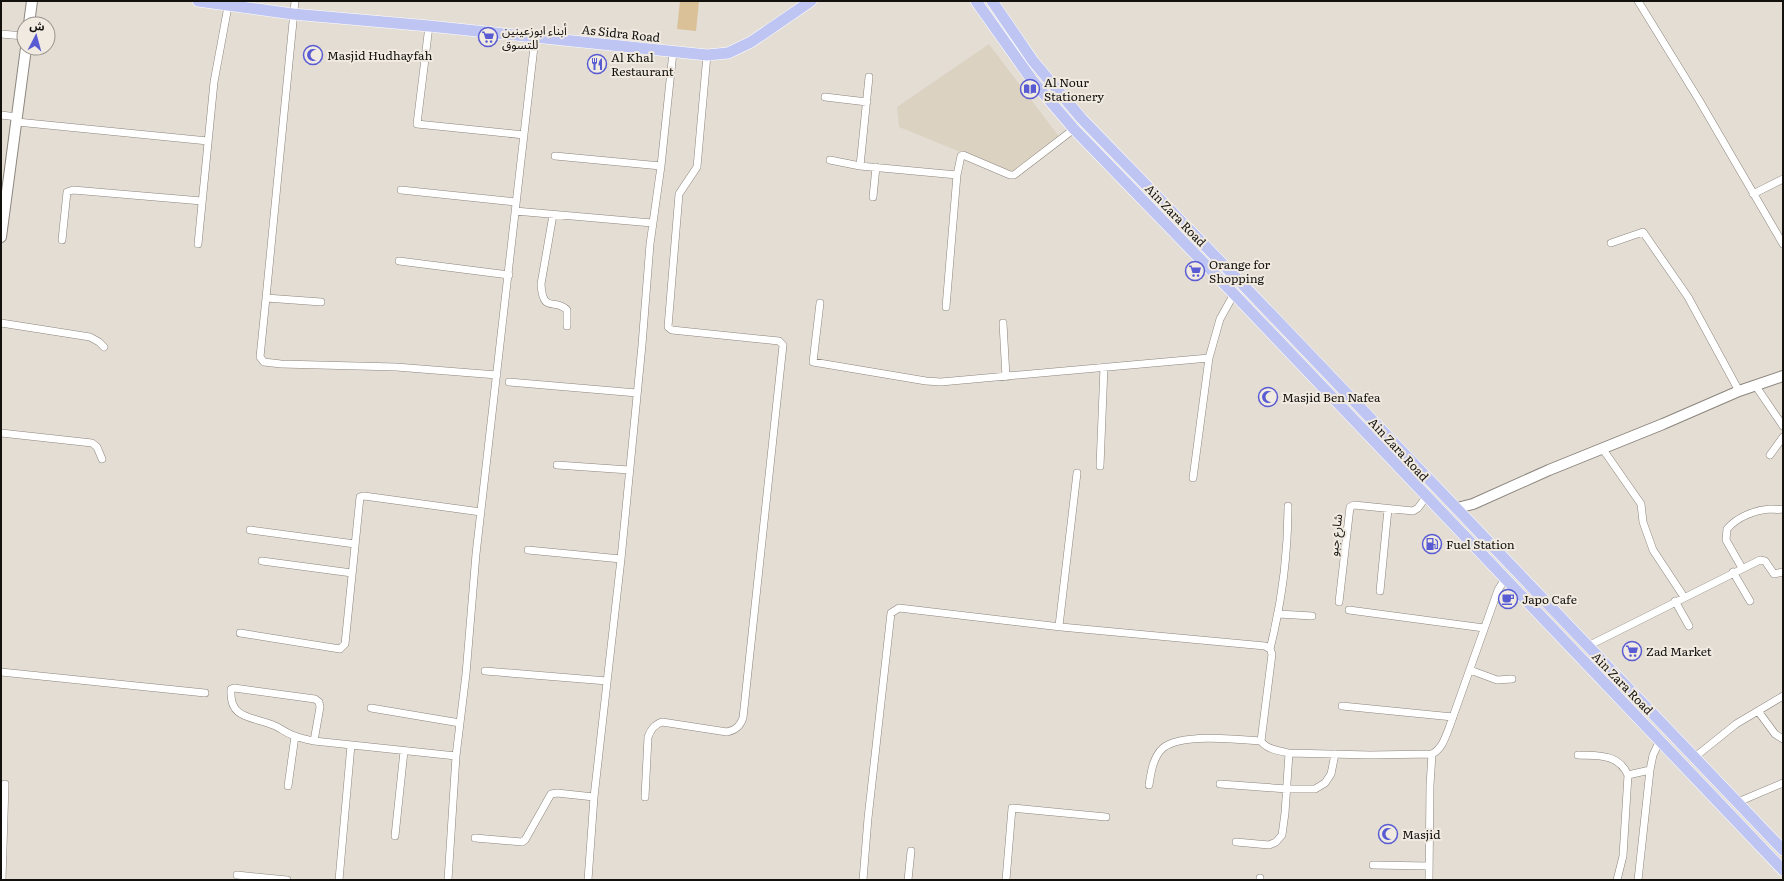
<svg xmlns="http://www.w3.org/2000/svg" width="1784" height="881" viewBox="0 0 1784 881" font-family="Literata,'Noto Sans Arabic',serif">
<rect width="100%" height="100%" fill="#e3ddd4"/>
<path fill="#dcd2c2" d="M989,44L1060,138L1012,173L899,127L897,107Z"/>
<path fill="#dbc197" d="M680,1H699L696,31L677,29Z"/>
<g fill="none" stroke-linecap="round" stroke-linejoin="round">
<defs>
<path id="street" d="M295,1L266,298L321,302
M1638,1L1699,100L1783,244
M429,26L417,124L524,135
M1,34L24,36
M825,97L867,102
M1,115L17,117
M17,122L208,141
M555,156L661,166
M830,160L860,166L957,175
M860,166L869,77
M401,190L516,202
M1753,194L1783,179
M873,197L876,167
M515,211L652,223
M553,215L541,284C543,315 555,297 567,310V326
M62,240L67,192L73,190L202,201
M1611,243L1643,232L1688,297L1739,391
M198,244L214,82L229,1
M399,261L509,275
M266,298L260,357L264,362L281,364L396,367L497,375
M820,303L813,362L926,381L941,382L1209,358
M946,307L957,175L961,156L963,155L1010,175H1014L1074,129
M1,323L90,337L99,342L104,347
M1003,323L1006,377
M509,382L637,393
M1755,385L1783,426
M1,433L92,443L97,447L102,459
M1602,448L1641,504L1643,522L1653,550L1684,597
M1770,455L1783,437
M557,465L629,470
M1100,466L1104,367
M1193,478L1209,358L1220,319L1234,294
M250,530L355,544
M528,550L621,559
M262,561L352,573
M1742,568L1726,540L1727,529C1737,517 1755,510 1770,509C1775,509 1778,510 1783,509
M1733,572L1750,601
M1380,591L1388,509
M1675,601L1689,626
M1339,602L1350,507L1354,505L1413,511L1418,508L1426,497
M1349,610L1484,628
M1279,614L1312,616
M1059,626L1077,473
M240,633L340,649L345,644L360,497L364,496L481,512
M1588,646L1760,560L1765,561L1774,574L1783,572
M1470,670L1497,680L1512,679
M485,671L607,681
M1,672L205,693
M1342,706L1453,717
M371,708L460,723
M1758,711L1775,734L1783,739
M314,741L320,707L319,702L315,699L234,688L231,689C229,720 252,716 273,725C281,728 287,734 295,736C301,738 308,740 314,741L456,756
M1261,741L1272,654L1270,649C1282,601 1288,555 1288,506
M1578,755C1598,756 1618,753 1628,775L1623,856L1617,880
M1695,757L1736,724L1783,696
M1628,775L1650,770
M1220,784L1287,789H1315L1325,783L1331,774L1335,754
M1149,785C1151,772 1153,757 1163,748C1180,733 1238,739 1261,741C1266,749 1279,751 1289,753L1370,755L1432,754C1442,749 1445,738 1449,728L1498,590L1505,579
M288,786L295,736
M645,797L648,737C651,729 654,725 662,722L727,732C736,730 740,726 743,718L783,345L779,341L672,330L668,327L679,194L697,167L707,55
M1738,802L1783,783
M395,836L404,751
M475,838L522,842L525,840L551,794L557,793L594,797
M1236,842L1269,845L1276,842L1282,835L1285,813L1289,753
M1373,865L1429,866
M237,875L287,880
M2,880L5,784
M339,880L351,745
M448,880L456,756L466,674L476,554L535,38
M588,880L594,797L621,559L642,345L650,244L661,166L673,52
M863,880L868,818L891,613L899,608L1061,627L1265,646L1270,649
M908,880L911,851
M1006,880L1012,808L1106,817
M1260,880V878
M1429,880L1430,785L1432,754
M1638,880L1650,770L1653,755L1660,740"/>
<path id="secondary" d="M29,24L32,1
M1,237L26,48
M1457,508L1473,504L1549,470L1663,424L1739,391L1783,376"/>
<path id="primary" d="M198,1L293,14L429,26L707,55L728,53L751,42L811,1
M976,1L1032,80L1074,129L1234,294L1783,870
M992,1L1033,61L1082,119L1247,289L1783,850"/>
</defs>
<use href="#street" stroke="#8b857d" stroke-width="8"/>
<use href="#secondary" stroke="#8b857d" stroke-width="12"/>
<use href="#primary" stroke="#fff" stroke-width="12"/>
<use href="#street" stroke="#fff" stroke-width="7"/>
<use href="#secondary" stroke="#fff" stroke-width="10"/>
<use href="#primary" stroke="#bfc5f3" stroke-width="11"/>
</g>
<defs>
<symbol id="supermarket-ring" viewBox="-11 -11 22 22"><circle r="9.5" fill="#f0eae1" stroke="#595bd3" stroke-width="1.5"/><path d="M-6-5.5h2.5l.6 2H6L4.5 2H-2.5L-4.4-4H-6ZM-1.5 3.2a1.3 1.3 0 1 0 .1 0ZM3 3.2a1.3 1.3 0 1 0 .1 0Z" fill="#595bd3"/></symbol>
<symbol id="mosque-ring" viewBox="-11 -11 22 22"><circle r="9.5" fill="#f0eae1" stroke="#595bd3" stroke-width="1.5"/><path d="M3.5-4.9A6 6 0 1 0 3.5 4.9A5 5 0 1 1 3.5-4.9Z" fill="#595bd3"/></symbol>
<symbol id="restaurant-ring" viewBox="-11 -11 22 22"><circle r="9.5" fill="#f0eae1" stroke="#595bd3" stroke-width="1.5"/><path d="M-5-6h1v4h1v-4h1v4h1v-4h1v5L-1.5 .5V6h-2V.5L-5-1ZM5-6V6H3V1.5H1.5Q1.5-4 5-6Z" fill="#595bd3"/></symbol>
<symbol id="library-ring" viewBox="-11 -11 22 22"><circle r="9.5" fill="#f0eae1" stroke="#595bd3" stroke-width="1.5"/><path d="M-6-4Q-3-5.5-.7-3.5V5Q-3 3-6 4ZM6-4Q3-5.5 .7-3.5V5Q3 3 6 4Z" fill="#595bd3"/></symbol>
<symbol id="fuel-ring" viewBox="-11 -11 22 22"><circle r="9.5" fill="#f0eae1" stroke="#595bd3" stroke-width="1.5"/><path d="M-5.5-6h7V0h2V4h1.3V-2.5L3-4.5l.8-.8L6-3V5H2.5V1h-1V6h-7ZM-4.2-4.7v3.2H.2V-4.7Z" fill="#595bd3"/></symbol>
<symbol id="cafe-ring" viewBox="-11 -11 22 22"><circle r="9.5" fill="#f0eae1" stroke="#595bd3" stroke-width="1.5"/><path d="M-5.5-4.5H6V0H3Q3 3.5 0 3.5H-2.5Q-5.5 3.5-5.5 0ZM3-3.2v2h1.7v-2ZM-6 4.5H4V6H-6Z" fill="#595bd3"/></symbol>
</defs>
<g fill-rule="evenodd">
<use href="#supermarket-ring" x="477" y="26" width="22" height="22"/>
<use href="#mosque-ring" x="302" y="44" width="22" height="22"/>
<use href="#restaurant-ring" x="586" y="53" width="22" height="22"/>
<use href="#library-ring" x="1019" y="78" width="22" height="22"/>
<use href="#supermarket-ring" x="1184" y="260" width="22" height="22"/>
<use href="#mosque-ring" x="1257" y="386" width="22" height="22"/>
<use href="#fuel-ring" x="1421" y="533" width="22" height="22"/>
<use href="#cafe-ring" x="1497" y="588" width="22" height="22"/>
<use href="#supermarket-ring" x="1621" y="640" width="22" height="22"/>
<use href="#mosque-ring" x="1377" y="823" width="22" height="22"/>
</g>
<g text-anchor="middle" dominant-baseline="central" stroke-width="4" stroke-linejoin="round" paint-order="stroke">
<g font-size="12" fill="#13110e" stroke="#f0eae1" text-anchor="start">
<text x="502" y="30">أبناء ابوزعينين<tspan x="502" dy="14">للتسوق</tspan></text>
<text x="327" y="55">Masjid Hudhayfah</text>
<text x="611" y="57">Al Khal<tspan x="611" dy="14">Restaurant</tspan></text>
<text x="1044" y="82">Al Nour<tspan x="1044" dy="14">Stationery</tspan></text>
<text x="1209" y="264">Orange for<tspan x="1209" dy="14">Shopping</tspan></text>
<text x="1282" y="397">Masjid Ben Nafea</text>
<text x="1446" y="544">Fuel Station</text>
<text x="1522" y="599">Japo Cafe</text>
<text x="1646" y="651">Zad Market</text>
<text x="1402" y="834">Masjid</text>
</g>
<g font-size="12" fill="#13110e" stroke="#f0eae1">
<text transform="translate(621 33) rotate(6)">As Sidra Road</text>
<text transform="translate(1176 215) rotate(46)">Ain Zara Road</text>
<text transform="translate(1399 449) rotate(47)">Ain Zara Road</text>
<text transform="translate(1335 535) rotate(-84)">شارع جبو</text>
<text transform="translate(1623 683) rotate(46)">Ain Zara Road</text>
</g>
</g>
<rect width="1784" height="881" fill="none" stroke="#13110e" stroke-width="4"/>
<g transform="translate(36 36) rotate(6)"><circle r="19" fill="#f0eae1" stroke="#98938d"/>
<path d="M0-3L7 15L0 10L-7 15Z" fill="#595bd3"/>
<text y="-6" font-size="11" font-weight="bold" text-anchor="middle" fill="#13110e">ش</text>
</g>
</svg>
